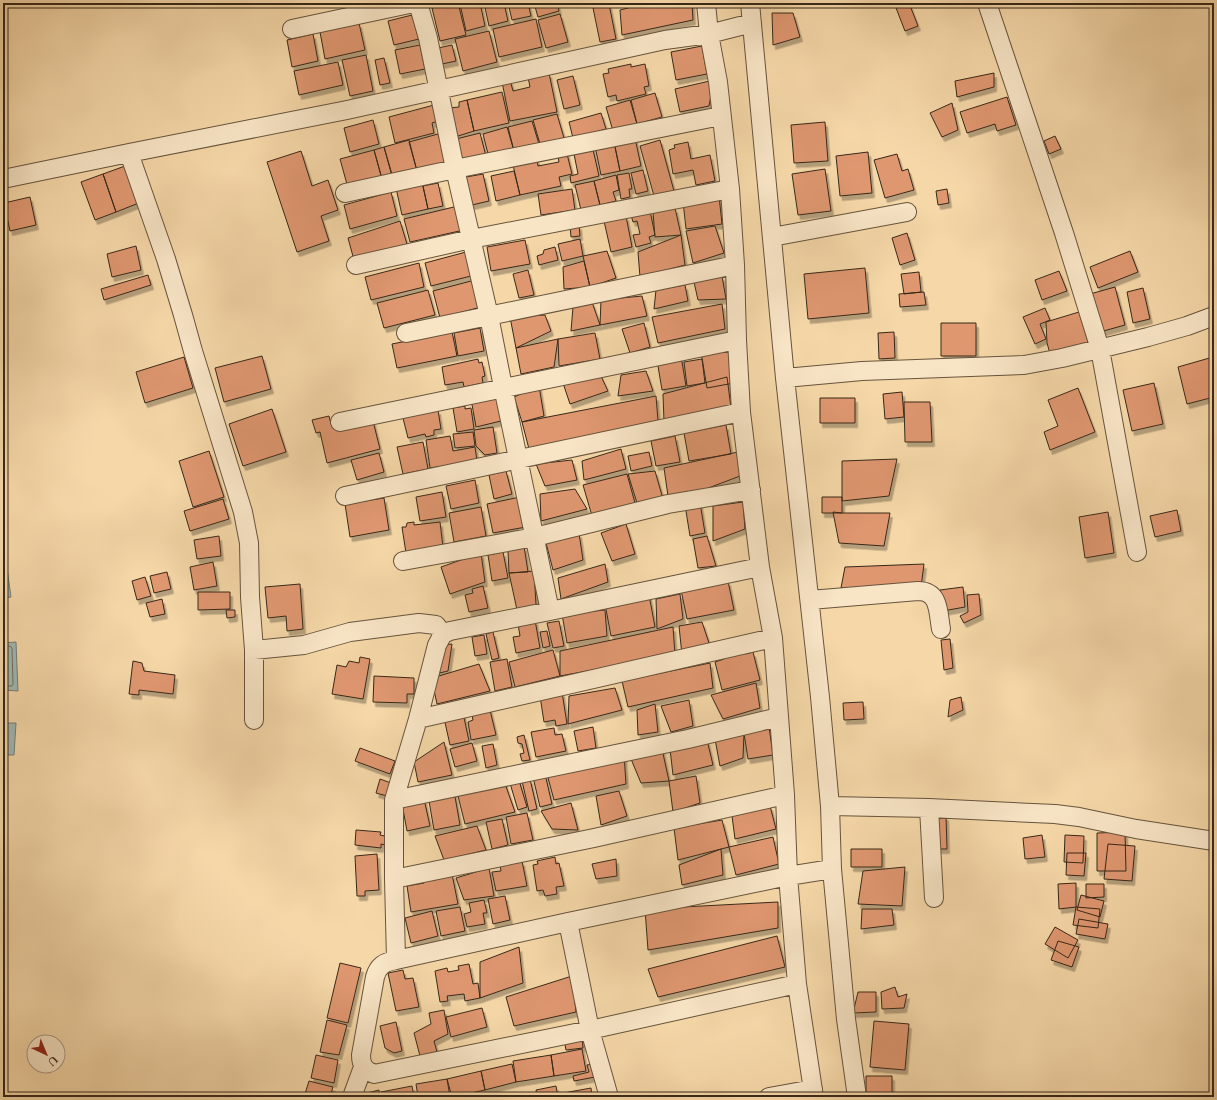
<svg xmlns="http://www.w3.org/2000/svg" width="1217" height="1100" viewBox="0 0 1217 1100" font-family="Cardo,serif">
<defs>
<filter id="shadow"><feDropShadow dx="2.5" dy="4.5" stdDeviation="0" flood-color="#0004"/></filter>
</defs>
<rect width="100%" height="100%" fill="#f5d7a8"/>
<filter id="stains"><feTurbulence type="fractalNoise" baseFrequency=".005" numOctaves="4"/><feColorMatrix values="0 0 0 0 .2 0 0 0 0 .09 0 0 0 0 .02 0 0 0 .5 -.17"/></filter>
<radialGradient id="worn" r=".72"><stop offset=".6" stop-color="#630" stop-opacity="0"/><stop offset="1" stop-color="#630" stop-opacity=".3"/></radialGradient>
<path fill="#a0b7b2" stroke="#767e75" d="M3,540L11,597L3,598Z
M16,642L18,691L3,690V643Z
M3,723H16L14,755H3Z
M7,775L5,1097H3V776Z"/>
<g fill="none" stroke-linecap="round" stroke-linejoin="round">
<path stroke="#6c7066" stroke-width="1" d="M3,647L10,646L12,648L13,684L12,686H3"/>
</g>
<path fill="#df976f" stroke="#382819" filter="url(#shadow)" d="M454,3H458L466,35L440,41L432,8Z
M465,3H480L485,26L466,31L460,4Z
M484,3H504L508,21L489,26Z
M508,3H528L531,16L512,20Z
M534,3H557L559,11L538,17Z
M647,3H692L693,20L622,35L620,10Z
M909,3L918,26L905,31L896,8Z
M609,4L616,39L600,42L593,8Z
M772,13H793L800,37L773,45Z
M560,14L568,42L546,48L538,20Z
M412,15L419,39L394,45L388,21Z
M536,19L542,47L499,57L493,29Z
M359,23L365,50L325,59L320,32Z
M489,31L497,62L463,71L455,39Z
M313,34L318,61L292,67L287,40Z
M420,45L425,69L400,74L395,50Z
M452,45L456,61L442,64L438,48Z
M702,46L707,74L676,80L671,52Z
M366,55L373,91L350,96L342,60Z
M384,58L390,83L380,85L375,60Z
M338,62L343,85L299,95L294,71Z
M631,64V67L645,64L649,86L644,87L646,94L617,101L616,95L608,97L603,74L609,73L608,69Z
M549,73L557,112L510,121L502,82L510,80L513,91L530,87L528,77Z
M994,73V87L957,97L955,81Z
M573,76L580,105L564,109L557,80Z
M714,80L709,106L680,112L675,89Z
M502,92L509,123L474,131L467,100Z
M655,93L662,117L637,124L631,100Z
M1007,97L1016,125L997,131L995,124L967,133L960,112Z
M467,100L474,131L455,137L449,108L459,107V102Z
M630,100L637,124L613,131L606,107Z
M952,103L958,130L942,137L930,113Z
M434,105L438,121L432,123L434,133L395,143L389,117Z
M601,113L606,129L573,138L569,122Z
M557,114L564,138L540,144L533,120Z
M373,120L379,144L350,152L344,128Z
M532,121L539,144L514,151L508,127Z
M825,122L828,161L794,163L791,125Z
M507,127L514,151L489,158L483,134Z
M480,133L486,156L462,163L456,139Z
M438,134L446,163L417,171L409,142Z
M1055,136L1061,149L1049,154L1044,141Z
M635,138L641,166L620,171L614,142Z
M409,140L417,171L393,178L384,147Z
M660,140L674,191L654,196L640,146Z
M614,142L620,171L601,175L595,146Z
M688,142L691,159L710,155L715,181L696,185L693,170L673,174L669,150L675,148L674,145Z
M592,145L599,176L571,183L570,176L578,174L573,149Z
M384,147L392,176L382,179L374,150Z
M374,150L382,179L348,188L340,159Z
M566,150L572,174L559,177L561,186L520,195L513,165L537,159L538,166L559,162L557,152Z
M301,151L312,186L328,180L338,210L321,216L329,241L297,252L267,162Z
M868,152L872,193L840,196L836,156Z
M897,154L902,171L908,169L914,190L885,198L874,160Z
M125,166L139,203L116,212L103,174Z
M825,169L831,211L798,215L792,174Z
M643,170L648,191L636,194L631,173Z
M514,171L520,195L496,201L491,176Z
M629,173L632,189H629L630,197L621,199L617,175Z
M103,174L116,212L95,220L81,182Z
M483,174L489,201L472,205L466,177Z
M616,175L619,190L613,192L616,201L600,205L594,181Z
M594,181L600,205L581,210L575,185Z
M422,182L428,209L402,215L396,188Z
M438,183L443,206L428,209L423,186Z
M572,189L575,210L541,215L538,194Z
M947,189L949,203L938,205L936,191Z
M391,192L397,216L350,229L344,205Z
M719,196L722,224L686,229L683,201Z
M30,197L36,225L10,231L4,203Z
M458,206L464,230L410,242L404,219Z
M675,208L681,235L655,237L653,212Z
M650,211L655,235L649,237L651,243L636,247L633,235L640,234L637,221L633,222L631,215Z
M626,216L632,247L611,252L604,221Z
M400,221L407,244L354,260L348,238Z
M579,225L580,236L571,237L570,226Z
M715,226L724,253L693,263L686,231Z
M907,233L915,260L900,265L892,238Z
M681,235L685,265L640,277L638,252Z
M580,239L583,256L562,261L558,244Z
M525,240L530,264L491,271L487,247Z
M136,246L141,270L112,277L107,254Z
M555,247L558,260L539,265L537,256L543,254L544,250Z
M607,251L616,278L590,287L583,256Z
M1130,251L1138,272L1098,288L1090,267Z
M466,252L471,276L431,286L425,263Z
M584,261L590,287L564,289L563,267Z
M419,263L424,287L371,300L365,277Z
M865,268L869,313L808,319L804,274Z
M528,270L534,295L519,298L513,274Z
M1059,271L1067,291L1042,300L1035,280Z
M919,272L921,292L904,294L901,274Z
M148,275L151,285L104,300L101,289Z
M722,276L726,299L698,300L694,282Z
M475,280L481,307L440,318L433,291Z
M685,285L688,301L654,309L656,290Z
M1115,287L1125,325L1100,332L1090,294Z
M1143,288L1150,319L1133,323L1127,292Z
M428,290L435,315L384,328L377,303Z
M924,292L926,305L900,307L899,294Z
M642,296L647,316L600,325L601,300Z
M592,302L600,325L571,331L573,307Z
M722,304L725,329L658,343L652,317Z
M1045,308L1050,320L1040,324L1046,339L1035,344L1023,317Z
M1079,312L1089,345L1051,357L1047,343L1046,322Z
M545,315L551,331L516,348L510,317Z
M644,323L650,347L630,353L622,329Z
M941,323H976V356H941Z
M480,328L484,351L458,356L454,333Z
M452,332L457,356L397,368L392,344Z
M894,332L895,358L879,359L878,333Z
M595,333L600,359L559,366L558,339Z
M558,339L554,367L521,374L516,348Z
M729,348L734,383L707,388L701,352Z
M262,356L271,389L224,402L215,368Z
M681,356L686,386L662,390L657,360Z
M184,357L193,388L145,403L136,372Z
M1213,357L1214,397L1187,404L1178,367Z
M478,359L479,363L482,362L485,376L482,377L483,383L464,387L463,382L445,385L442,367Z
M702,359L705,383L687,386L684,362Z
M646,371L653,391L618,396L621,375Z
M600,374L608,391L570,404L563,383Z
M727,377L731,408L664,422L663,394Z
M1154,383L1163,424L1132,431L1123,390Z
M539,386L544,416L522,422L514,397Z
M1078,388L1095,432L1050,450L1044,432L1058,426L1048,400Z
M902,392L904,417L885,419L883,394Z
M656,396L658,421L529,449L522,422Z
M497,397L501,421L476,427L471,399Z
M820,398H855V423H820Z
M904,402H930L932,442H905Z
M465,406V409L471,408L474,429L457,432L453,408Z
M272,409L286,452L243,466L229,424Z
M438,410L441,429L434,430V435L426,437L425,434L408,438L402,414Z
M329,416L331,424L373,421L380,449L327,463L320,432L316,433L312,420Z
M726,425L731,454L689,461L684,433Z
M493,427L497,453L485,455L476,446L474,430Z
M473,432L475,446L455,448L453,434Z
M450,436L453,451L475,447L477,461L430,468L426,440Z
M675,436L680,462L656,466L651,441Z
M423,442L428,469L403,474L397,447Z
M621,449L626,469L584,480L582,461Z
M209,451L224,497L193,507L179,461Z
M649,452L652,466L631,471L628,456Z
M738,452L740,476L669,503L664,468Z
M379,453L384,472L357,480L351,460Z
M897,459L889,496L842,501V461Z
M572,460L577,480L545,486L536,464Z
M506,471L512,494L494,499L489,475Z
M655,471L663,499L637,503L628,474Z
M627,474L635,503L592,516L583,485Z
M475,480L479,503L451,509L446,486Z
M575,489L587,509L541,521L540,494Z
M442,492L446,517L420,521L416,497Z
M520,497L526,527L493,533L487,504Z
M822,497H842V513H822Z
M384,498L389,530L350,537L345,504Z
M223,499L229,519L190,531L184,511Z
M743,502L745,529L713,541V506Z
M700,503L705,533L690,536L685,505Z
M481,507L486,536L454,542L449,513Z
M1177,510L1181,531L1155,537L1150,516Z
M833,512L842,513H890L884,546L839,543Z
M1108,512L1114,553L1085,558L1079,517Z
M414,522V525L440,522L443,547L406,553L402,527H406L407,523Z
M626,524L635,554L612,561L601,533Z
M579,533L583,560L553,570L545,539Z
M219,536L221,556L197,559L194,540Z
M707,536L716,566L698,568L693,539Z
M524,546L528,572L509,573L508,551Z
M503,552L508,578L492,581L488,555Z
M481,553L485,582L450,594L441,567Z
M213,562L217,586L194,590L190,567Z
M605,564L608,582L561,599L558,578Z
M924,564L921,587L841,588L845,567Z
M534,571L536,605L517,610L509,573Z
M167,572L171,589L154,593L150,576Z
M145,577L151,596L137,600L132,581Z
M728,581L734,610L687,619L681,590Z
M300,584L303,629L287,631L286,616L268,618L265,587Z
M483,586L488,608L469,612L465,595L473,593L472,589Z
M963,587L965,607L943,611L940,590Z
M198,592H230V609L198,610Z
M680,594L683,619L657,629L656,599Z
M979,594L981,615L964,623L960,616L968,612L967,595Z
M649,595L655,627L611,636L605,604Z
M162,599L165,614L150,617L146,603Z
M226,610H235V617L227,618Z
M605,610L607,636L567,643L562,614Z
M535,620L540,648L516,653L513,637L520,636L518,624Z
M559,621L564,646L553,648L547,623Z
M702,622L710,646L682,655L679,626Z
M673,627L675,655L560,676V651Z
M547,631L550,646L543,648L540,632Z
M493,632L499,658L492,660L486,634Z
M484,635L487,654L475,656L472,637Z
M950,639L953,668L944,670L941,640Z
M452,644L448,671L435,674L443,645Z
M745,649L746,654L753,652L760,680L722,690L715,662L724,659L723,654Z
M553,650L560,676L515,687L509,662Z
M360,657L370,659L363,699L332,694L337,665L346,667L349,661L359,663Z
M507,659L512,687L495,691L490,662Z
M133,661L142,663L144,671L175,675L173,694L139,690V695L129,694Z
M710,663L713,688L628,707L622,681Z
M479,664L490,691L437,704L431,676L432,678Z
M374,676L414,678V694H407V703L373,702Z
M756,683L760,708L723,719L711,695Z
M615,688L622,710L568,724L569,696Z
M562,692L567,724L556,726L555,720L544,722L540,696Z
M961,697L963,710L948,717L950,700Z
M689,700L693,726L671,732L661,706Z
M863,702L864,719L844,720L843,703Z
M655,704L658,732L638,735L637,710Z
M489,706L496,735L471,740L468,722L473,720L471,710Z
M463,713L469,741L450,745L444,718Z
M593,727L596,748L578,751L574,731Z
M769,727L773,755L748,759L744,733Z
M554,728L555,735L562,734L566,751L536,757L531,732Z
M744,733L743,758L720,766L715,739Z
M524,735L530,760L522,761L520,754L524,753L522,744L518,743L517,737Z
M707,740L713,765L673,775L670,749Z
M444,742L452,775L418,782L414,762Z
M472,743L477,761L455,767L450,749Z
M493,744L497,765L486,768L482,746Z
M360,748L395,761L390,774L355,761Z
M662,749L669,781L641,783L631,759Z
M624,754L626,784L554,800L547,774Z
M545,774L552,804L540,807L533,777Z
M696,776L700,803L673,812L669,781Z
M518,777L527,807L518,810L509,780Z
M503,778L515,812L465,824L457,792Z
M380,779L391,783L387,796L376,793Z
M530,779L537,809L529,811L522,781Z
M454,791L460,825L434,830L429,801Z
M619,791L627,816L601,825L596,796Z
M424,799L430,826L407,831L402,804Z
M571,803L578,830L552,829L541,811Z
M770,806L776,829L735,839L732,816Z
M527,813L533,840L511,844L506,817Z
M934,816H946L947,849H935Z
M502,819L508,845L492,849L486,822Z
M722,820L729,847L678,860L674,828Z
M477,826L486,850L444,860L435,836Z
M356,830L381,832L380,835L385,836V845L381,844V848L355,845Z
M1125,832L1126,871H1097V833Z
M1042,835L1045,857L1025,859L1023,838Z
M1065,835L1084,836L1083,863L1064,862Z
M773,837L779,864L736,875L729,847Z
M1108,844L1135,846L1132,881L1104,879Z
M721,849L723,875L682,885L679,865Z
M851,849H882V867H851Z
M1067,853H1086L1084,876L1066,875Z
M377,854L379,890L365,891V896H357L355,856Z
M555,857L556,864L559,863L564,886L556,887L557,894L545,896L543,890L537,891L533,865L538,864L537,861Z
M616,859L617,876L596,879L592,864Z
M522,861L527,886L496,891L492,872L501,871L500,865Z
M905,867L902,906L858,904L863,871Z
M489,868L494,896L464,900L456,878Z
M452,874L458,904L411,912L407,886L424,883V879Z
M1076,883V907L1059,909L1058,884Z
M1086,884H1104V897L1086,898Z
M1081,895L1104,901L1100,917L1077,910Z
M505,896L510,920L493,924L488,899Z
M484,900L487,913H483L485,924L467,927L464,914L471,912L469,903Z
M778,902V928L648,950L645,909Z
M460,907L465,931L441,936L436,911Z
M1076,907L1100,909L1098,928L1073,925Z
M862,909H892L894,925L861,929Z
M432,911L438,936L411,943L405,918Z
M1079,919L1108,924L1105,939L1076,934Z
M1055,927L1078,940L1068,958L1045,944Z
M777,936L785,967L658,997L648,969Z
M1058,941L1079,947L1072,967L1051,960Z
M519,947L523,983L480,998V962Z
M340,963L361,968L348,1023L327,1018Z
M469,964L473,984L478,983L480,998L465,1001L464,994L447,996L448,1001L440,1002L435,971L447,968L448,972L459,970L458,966Z
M403,970L405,979L413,978L419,1007L396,1011L388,973Z
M572,976L576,1012L514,1026L506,997Z
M895,987L898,997L907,994L904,1008L882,1009L881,992Z
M858,992H876V1012L853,1013Z
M482,1008L487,1027L451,1037L446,1017Z
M444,1010L448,1034L434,1041L437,1052L420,1056L414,1033L431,1024L429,1013Z
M327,1020L347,1025L339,1055L320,1052Z
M874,1021L909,1024L905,1070L870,1067Z
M396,1022L402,1051L394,1053L385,1048L380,1026Z
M582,1037L583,1048L566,1050L564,1040Z
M582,1049L586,1071L554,1076L551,1055Z
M316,1055L338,1060L334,1083L311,1078Z
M551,1055L554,1076L516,1082L513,1061Z
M512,1064L516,1082L485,1090L481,1071Z
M592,1064L595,1077L574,1081L573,1076L589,1072L587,1065Z
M481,1071L485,1090L452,1097L447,1079Z
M866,1076H892V1095H866Z
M447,1079L450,1097H418L416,1084Z
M309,1081L333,1087L330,1097H304Z
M412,1086L414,1097H382L381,1092Z
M556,1086L558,1097H537L536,1090Z
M591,1088L592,1097H558V1094Z
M379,1090L380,1097H363V1094Z"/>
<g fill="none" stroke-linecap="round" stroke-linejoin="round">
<defs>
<path id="minor" d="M418,3L428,38L455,169L489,316L503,387L550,611L450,631L443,634L437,645L418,719L394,800V879L396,960L568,922L788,876L832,869
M706,3L709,34L718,82L730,189L735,265L737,340L741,412L760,567L773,638L785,795L788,876L797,984L814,1097
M750,3L785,378L820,697L830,806L832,869L846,1019L857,1097
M987,3L1064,233L1100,349L1137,552
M292,29L414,3
M129,153L166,259L183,315L193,351L243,512L249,543L250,597L254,650V720
M3,179L129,153L347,110L665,40L709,34L752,23
M345,193L455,169L721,116
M772,237L907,212
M356,265L471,239L730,189
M406,333L735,265
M785,378L862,371L1024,365L1062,358L1148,337L1187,326L1214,316
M340,422L737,340
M345,496L741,412
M403,561L535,537L668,504L751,490
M810,600L918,591C940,591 938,613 941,629
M550,611L760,567
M254,650L304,645L350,632L419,623L436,625L443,634
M418,719L773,638
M394,800L688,739L779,717
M830,806L929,808L1055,814L1079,817L1136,829L1214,841
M929,808L934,898
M394,879L594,838L785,795
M568,922L590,1030L609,1097
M396,960C384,962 378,966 375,977L361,1055C361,1065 364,1070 374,1074L590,1030L797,984
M352,1097L363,1067
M769,1097L813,1089"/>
</defs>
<use href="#minor" stroke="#67543d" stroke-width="20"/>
<use href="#minor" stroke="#f8e5c6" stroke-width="18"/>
</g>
<rect width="1217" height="1100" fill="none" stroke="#f5d7a8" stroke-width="16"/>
<rect x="4" y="4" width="1209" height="1092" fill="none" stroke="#382819" stroke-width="2"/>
<rect x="8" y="8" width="1201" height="1084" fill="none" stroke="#382819"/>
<g transform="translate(46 1054) rotate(136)"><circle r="19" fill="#f8e5c6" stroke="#ab9981"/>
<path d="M0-3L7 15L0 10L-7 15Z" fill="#8f2418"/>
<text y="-6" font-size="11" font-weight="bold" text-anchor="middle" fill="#382819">U</text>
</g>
<rect width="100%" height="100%" filter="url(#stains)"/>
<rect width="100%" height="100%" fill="url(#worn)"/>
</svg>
